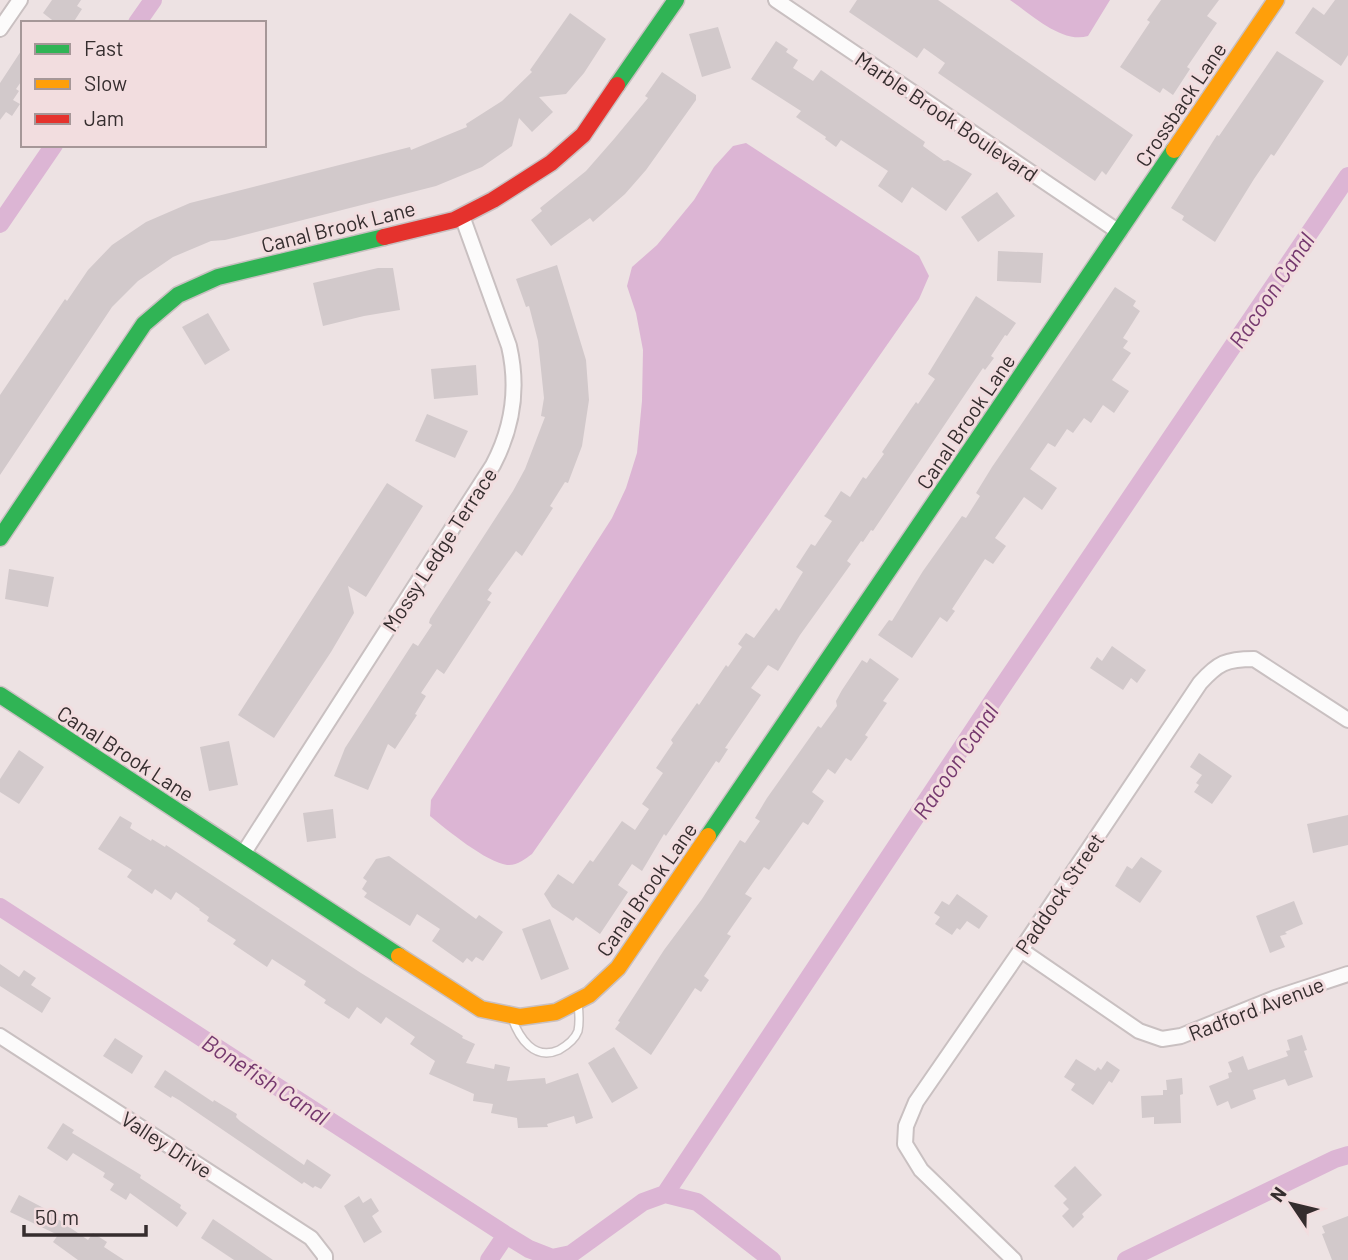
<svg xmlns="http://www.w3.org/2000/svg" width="1348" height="1260" viewBox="0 0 1348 1260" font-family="Barlow,sans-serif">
<rect width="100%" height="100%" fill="#ede2e3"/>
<path fill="#dcb5d4" d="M1010,0H1110L1088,36C1062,44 1031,14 1010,0Z
M746,143L919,256L929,276L919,299L532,854C525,859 517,866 507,865C486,862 447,830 430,816L431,800L612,518L626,488L637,453L642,401L643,350L636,313L627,286L632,267L657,245L694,200L714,167L733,146Z"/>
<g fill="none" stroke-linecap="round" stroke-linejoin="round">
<path stroke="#dcb5d4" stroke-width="18" d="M137,23L153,0
M0,224L54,145
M0,907L506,1235L489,1260
M665,1194L697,1202L772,1260
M506,1235L529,1249L552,1258L571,1254L643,1202L665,1194L994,699L1348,176
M1126,1260L1335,1159L1348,1155"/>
</g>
<path fill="#d2c9cb" d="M52,0H81L77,6L82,9L73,23H56L43,13Z
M857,0H938L1133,135L1106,175L1102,171L1095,181L938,73L945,63L924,48L917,58L849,12Z
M1161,0H1219L1207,16L1217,23L1187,67L1190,69L1173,95L1163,88L1160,93L1120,67L1150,22L1147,20Z
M1335,0H1348V55L1341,66L1295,33L1313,7L1324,15Z
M570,13L606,39L584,73L566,94L539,97L553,112L532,132L519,118L512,146L482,167L436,186L225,240L211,241L173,257L138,281L112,307L0,475V395L65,299L67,301L88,270L112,245L146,222L190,203L410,147L411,150L467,127L466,124L502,101L532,72L530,70Z
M718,27L731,68L702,77L689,34Z
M776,41L788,49L786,52L798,60L793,68L813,81L821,70L925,142L923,146L944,161L948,160L972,174L946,211L912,187L902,203L878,186L888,171L841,140L836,147L825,139L826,137L796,117L801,111L751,79Z
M23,48V79L16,89L19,91L13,100L20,104L12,116L6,112L0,120V83Z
M1277,51L1324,81L1274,156L1271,154L1254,179L1215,242L1182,220L1184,216L1171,208L1217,135L1219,136Z
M662,72L696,95V100L646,170L625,194L593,222L590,218L551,246L531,220L542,211L540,208L586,171L614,139L648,98L645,96Z
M997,192L1015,216L978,242L961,217Z
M998,251L1043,253L1041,283L997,281Z
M557,265L586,360L589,400L582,446L568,483L565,482L550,506L553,508L522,556L516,551L488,590L492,593L487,600L491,602L444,674L437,669L421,693L426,696L415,714L417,715L395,749L388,744L368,790L334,776L345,748L413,643L418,646L432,625L429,623L430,619L513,491L525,469L545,417L541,416L544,398L538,341L529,306L526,307L516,279Z
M378,268H393L400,310L364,316L323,326L313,283Z
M1115,287L1136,301L1133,306L1140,311L1123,338L1128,341L1123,348L1131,353L1112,380L1129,391L1114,413L1103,405L1091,423L1084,418L1073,433L1067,429L1055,447L1048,443L1030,469L1057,488L1042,510L1024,497L995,538L1006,546L993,564L985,559L952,609L955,611L947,622L940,617L912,658L878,635L889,620L892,621L923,571L962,516L966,518L980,496L976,493L992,467Z
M976,296L1016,323L1007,336L1005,335L991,356L994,358L985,370L983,368L968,390L873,531L871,530L863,542L861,541L847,561L851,564L800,635L778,671L768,665L751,688L761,695L725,748L728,749L719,763L716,761L666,836L664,834L642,871L632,864L618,885L628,892L600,934L576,917L573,921L552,907L544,894L558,874L573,884L590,860L593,862L622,821L635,830L649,809L642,804L663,773L656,768L673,743L671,740L697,703L699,705L726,665L728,667L742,647L738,644L746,633L754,638L776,608L779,611L803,572L796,567L811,544L815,546L832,521L824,516L826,514L841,491L850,497L863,477L866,479L884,454L882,452L911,409L916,402L918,404L935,379L928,374Z
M208,313L230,350L205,365L182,327Z
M476,365L478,395L434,399L431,369Z
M427,414L468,431L455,458L415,441Z
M387,483L423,506L366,597L348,586L354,613L331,652L274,738L238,715Z
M9,569L54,577L48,607L5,599Z
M1112,646L1146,670L1137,683L1131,678L1123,690L1090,668L1097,657L1102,661Z
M870,658L899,679L883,701L887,703L865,735L868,737L851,761L846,758L835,774L828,769L812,792L824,801L808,825L803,822L769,870L764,867L745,894L752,898L727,934L731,936L704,976L709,980L701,992L695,988L651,1055L615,1029L620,1022L618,1021L664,950L702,899L740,840L745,843L760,821L755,818L767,798L818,726L821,728L837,706L836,701L842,690L862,660L867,663Z
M229,741L238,785L209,791L200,747Z
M19,750L44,767L19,804L0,792V779Z
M1199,753L1232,776L1212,804L1194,792L1199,785L1196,783L1202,775L1190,767Z
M333,809L336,838L307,842L303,813Z
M1348,815V845L1313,853L1307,824Z
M120,816L132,823L130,828L151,841L152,839L165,847L166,845L361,973L463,1036L462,1038L475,1044L466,1063L494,1069L495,1064L510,1067L507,1081L545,1078L546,1084L578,1073L593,1118L576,1124L574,1116L547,1124L548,1127L518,1128L517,1118L491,1113L493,1104L473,1101L474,1094L429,1074L435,1061L410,1044L415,1037L386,1017L381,1024L357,1007L349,1019L324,1003L326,1000L304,985L306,981L272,959L267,967L233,944L236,940L207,921L209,917L199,910L200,909L176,892L171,900L155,889L152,894L127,877L132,870L98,849Z
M389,856L476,919L479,915L503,932L483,961L476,957L472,962L467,958L463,963L432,941L440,929L417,914L410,926L364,897L367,893L362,889L367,881L363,878L376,859Z
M1141,857L1162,871L1140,903L1115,886L1127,866L1132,869Z
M957,894L988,916L979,929L967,921L960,930L957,928L952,935L935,924L940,917L934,913L942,901L949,905Z
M1294,901L1303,924L1285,932L1287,934L1280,936L1285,947L1270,953L1256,916Z
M550,919L569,969L541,980L522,929Z
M0,964L19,977L24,970L36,978L31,985L51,998L42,1013L0,986Z
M1302,1035L1307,1050L1304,1051L1313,1077L1288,1086L1285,1079L1253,1090L1256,1099L1231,1109L1228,1101L1217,1106L1209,1086L1229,1078L1228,1073L1232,1072L1228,1062L1243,1056L1248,1070L1288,1056L1286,1051L1290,1050L1287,1040Z
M115,1038L143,1056L132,1074L103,1056Z
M614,1047L638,1088L612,1103L588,1063Z
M1076,1059L1095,1071L1098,1067L1101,1070L1107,1061L1120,1070L1112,1083L1109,1081L1093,1105L1071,1090L1075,1084L1064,1077Z
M165,1070L213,1102L214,1100L237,1114L236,1117L240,1121L304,1165L307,1159L331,1175L321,1189L315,1186L313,1188L304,1182L302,1184L179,1100L172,1096L171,1098L154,1087Z
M1182,1078L1183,1094L1180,1095L1181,1123L1154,1124V1117L1142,1118L1141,1096L1163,1095V1090H1167L1166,1080Z
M63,1123L74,1130L72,1133L141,1175L140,1178L181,1205L180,1208L187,1213L177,1227L130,1193L126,1200L110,1190L114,1184L103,1177L105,1173L73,1153L67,1161L47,1148Z
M1075,1166L1102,1195L1082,1214L1084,1217L1073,1228L1062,1216L1069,1209L1063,1203L1067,1199L1054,1186Z
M19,1195L53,1213L52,1215L88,1240L93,1233L107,1242L104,1247L124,1260H78L53,1242L58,1235L10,1212Z
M359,1196L363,1203L371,1198L379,1211L372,1216L382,1232L364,1243L344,1206Z
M1348,1216V1260H1332L1322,1234L1325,1233L1322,1226Z
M213,1219L244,1240L273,1260H234L201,1238Z"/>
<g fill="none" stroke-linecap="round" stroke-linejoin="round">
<defs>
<path id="lane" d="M512,1018C519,1038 534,1061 559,1050C566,1046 575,1039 578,1031C580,1022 579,1012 578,1003"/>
<path id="street" d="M776,0L1119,232
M0,29L20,0
M243,854L493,465C513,427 519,389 509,346L462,216
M1021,950L1139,1031L1162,1039L1181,1036L1275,998L1348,974
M0,1036L311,1238L325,1256V1260
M1014,1260L921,1170L905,1144L906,1126L916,1102L1021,950L1200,683C1218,663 1226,659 1254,659L1348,720"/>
<path id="fast" d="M617,85L676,0
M0,538L144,324L178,295L218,277L384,237
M0,695L399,956
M708,836L1174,150"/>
<path id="slow" d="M1174,150L1276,0
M399,956L481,1009L520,1017L556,1012L589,995L618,968L708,836"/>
<path id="jam" d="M384,237L454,220L493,200L551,163L583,135L617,85"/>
</defs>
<use href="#lane" stroke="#c9c0c1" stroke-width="10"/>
<use href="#street" stroke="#c9c0c1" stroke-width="18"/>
<use href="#fast" stroke="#c9c0c1" stroke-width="19"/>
<use href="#slow" stroke="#c9c0c1" stroke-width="19"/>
<use href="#jam" stroke="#c9c0c1" stroke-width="19"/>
<use href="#lane" stroke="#fcfbfb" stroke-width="7"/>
<use href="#street" stroke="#fcfbfb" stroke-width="14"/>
<use href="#fast" stroke="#30b455" stroke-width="16"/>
<use href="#slow" stroke="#ff9f0a" stroke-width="16"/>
<use href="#jam" stroke="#e5322d" stroke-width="16"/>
</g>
<g text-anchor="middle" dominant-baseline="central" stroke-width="6" stroke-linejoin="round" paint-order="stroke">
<g font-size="21" fill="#352d2e" stroke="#f2dddf">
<text transform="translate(1180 104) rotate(-56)">Crossback Lane</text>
<text transform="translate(947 116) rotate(34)">Marble Brook Boulevard</text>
<text transform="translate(338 226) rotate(-14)">Canal Brook Lane</text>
<text transform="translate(965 421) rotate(-56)">Canal Brook Lane</text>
<text transform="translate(439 549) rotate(-57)">Mossy Ledge Terrace</text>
<text transform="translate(126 753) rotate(33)">Canal Brook Lane</text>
<text transform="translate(646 889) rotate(-55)">Canal Brook Lane</text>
<text transform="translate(1059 893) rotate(-56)">Paddock Street</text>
<text transform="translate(1256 1008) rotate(-21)">Radford Avenue</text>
<text transform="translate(167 1144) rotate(33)">Valley Drive</text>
</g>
<g font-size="23" font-style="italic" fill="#75386e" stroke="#f2dddf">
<text transform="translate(1271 290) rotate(-56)">Racoon Canal</text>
<text transform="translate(955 761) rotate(-56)">Racoon Canal</text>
<text transform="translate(266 1079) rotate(33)">Bonefish Canal</text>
</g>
</g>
<rect x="21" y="21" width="245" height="126" fill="#f2dddf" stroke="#a69798" stroke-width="2"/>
<rect x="35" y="44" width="35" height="10" fill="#30b455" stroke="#a69798" stroke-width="2"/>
<text x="84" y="56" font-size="21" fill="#352d2e">Fast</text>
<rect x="35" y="79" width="35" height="10" fill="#ff9f0a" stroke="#a69798" stroke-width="2"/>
<text x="84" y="91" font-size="21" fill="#352d2e">Slow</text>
<rect x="35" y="114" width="35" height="10" fill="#e5322d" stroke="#a69798" stroke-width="2"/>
<text x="84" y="126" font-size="21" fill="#352d2e">Jam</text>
<g transform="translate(1292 1204) rotate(305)" stroke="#f2dddf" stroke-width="5" paint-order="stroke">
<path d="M0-5L12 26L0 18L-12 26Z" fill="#352d2e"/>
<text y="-10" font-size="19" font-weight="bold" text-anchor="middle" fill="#352d2e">N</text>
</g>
<path d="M24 1225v10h122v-10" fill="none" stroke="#352d2e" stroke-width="3.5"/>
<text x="35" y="1225" font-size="21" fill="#352d2e" stroke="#f2dddf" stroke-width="5" paint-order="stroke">50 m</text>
</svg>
